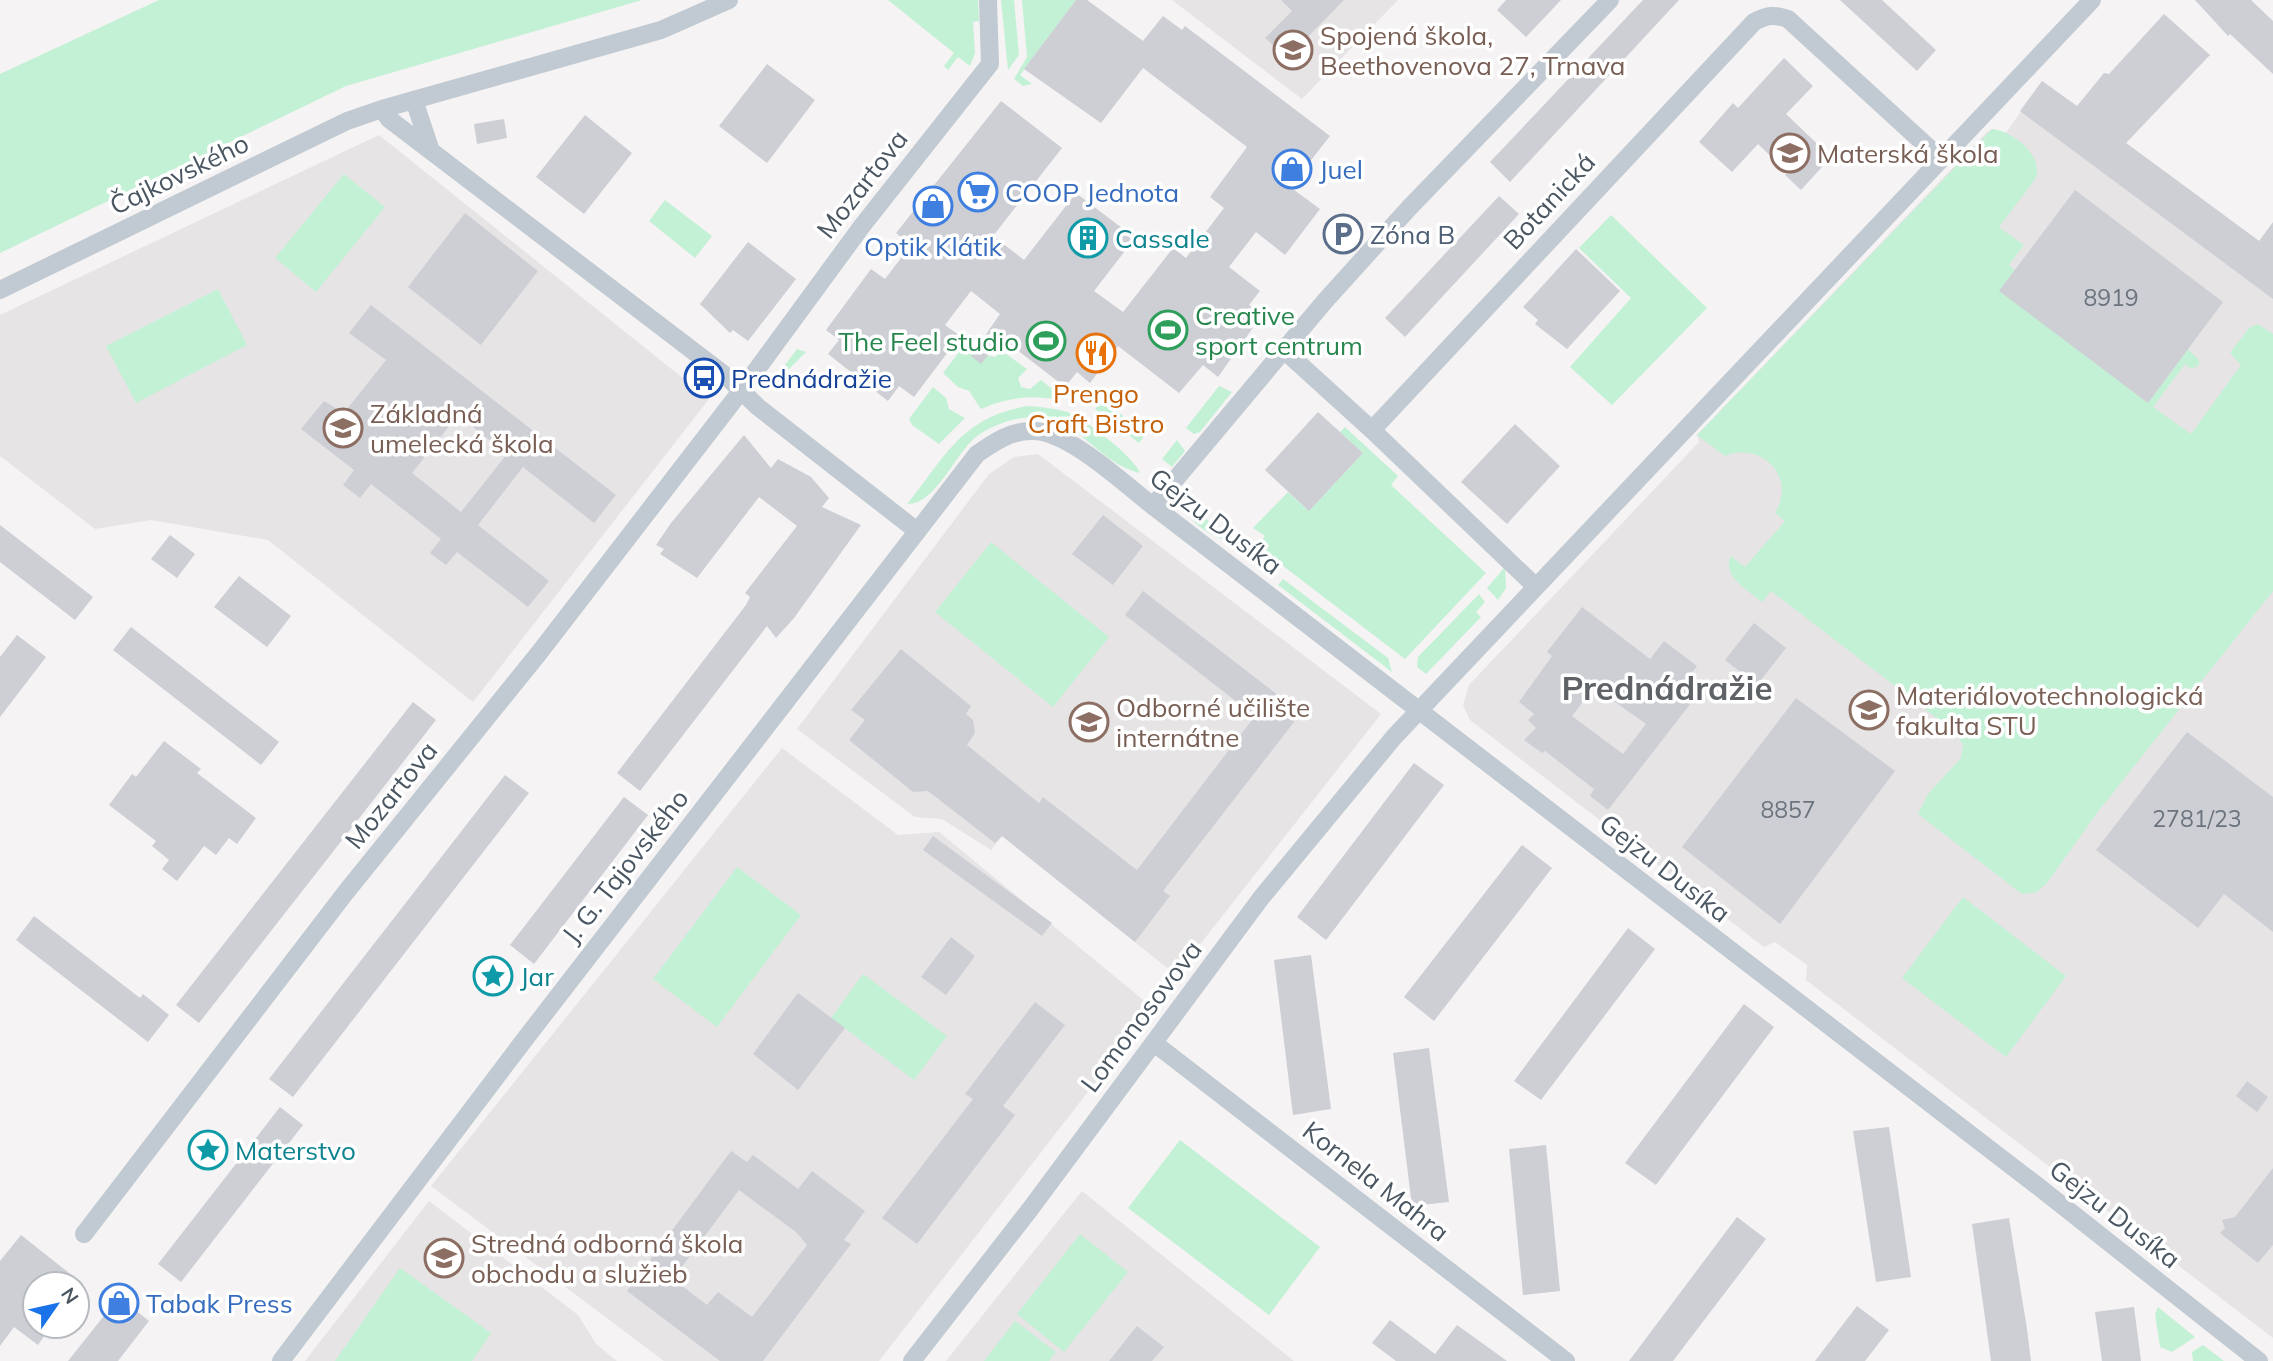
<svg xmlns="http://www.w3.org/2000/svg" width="2273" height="1361" viewBox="0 0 2273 1361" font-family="Mulish,sans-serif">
<rect width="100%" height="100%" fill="#f5f3f3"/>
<path fill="#e6e4e5" d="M1172,0H1398L1302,99Z
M2042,81L2273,251V1338L1806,980L1807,965L1775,942L1764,947L1470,720L1463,705L1469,685L1699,442L1697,435L1987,132L1992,129L2006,133Z
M379,135L709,399L473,702L268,540L151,520L95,529L0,456V315Z
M1038,454L1381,714L1176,975L1002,836L991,850L942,819L915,817L797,729L989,474L1014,457Z
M782,748L898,835L939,832L1153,1008L879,1361H664L431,1186Z
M1082,1191L1294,1361H946Z
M429,1201L578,1315L596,1344L617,1361H305Z"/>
<path fill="#c3f1d5" d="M159,0H642L346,86L0,253V74Z
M888,0H978L979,21L973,22L975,53L970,66L958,57L948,70L944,66L954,53Z
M1001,0H1014L1019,55L1008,70Z
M1022,0H1076L1020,75L1032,84L1023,86L1014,79L1027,57Z
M1992,129C2013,131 2043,155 2036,178L1999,227L2024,245L2009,265L2015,270L2000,291L2148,403L2188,349L2199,360V365L2192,369L2185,364L2153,407L2191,434L2241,365L2230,353L2249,328L2258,324L2273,334V591L2097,813L2047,883L2037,892L2022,894L1918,814L1928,794L1961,758L1963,745L1955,732L1771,591L1762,602C1748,590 1721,576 1731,556L1745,567L1785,521L1775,513C1797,477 1762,441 1725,456L1697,435Z
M344,174L385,207L316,292L275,258Z
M665,200L712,236L695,258L649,221Z
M1611,215L1707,308L1612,405L1570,367L1631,298L1579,248Z
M218,289L247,345L136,403L106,346Z
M970,338L980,354L995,357L1002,351L1027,369L1018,378L1021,387L1030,389L1041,380L1061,396L1058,400C1031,394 1006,398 981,409L969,391L958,387L943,373Z
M797,349L806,352L788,370L789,379L782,387L776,377Z
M1219,386L1232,392L1200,432L1194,434L1186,428Z
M933,387L946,398L949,409L965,418L939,444L912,425L909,419Z
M1103,400L1146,434L1139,443L1095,409Z
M1028,406C1041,407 1054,408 1067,412C1084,419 1134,456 1140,473C1090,461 1075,402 1008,421C993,426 977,433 967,446C952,463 932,505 907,504C946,456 961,417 1028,406Z
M1345,427L1398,476L1391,485L1486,573L1405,659L1257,546L1265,536L1253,528L1288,492L1309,511L1363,453L1340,432Z
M1177,440L1185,451L1172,467L1162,459Z
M1178,497L1224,533L1226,539C1210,539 1180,513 1178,497Z
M991,542L1109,637L1053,707L935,612Z
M1505,567L1506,588L1498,600L1487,588Z
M1283,579L1388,658L1392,672L1278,585Z
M1479,594L1485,602L1476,612L1481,617L1426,674L1417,667L1418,657Z
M737,867L801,915L717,1027L653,979Z
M1963,897L2066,976L2006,1057L1902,978Z
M863,974L947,1036L914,1080L831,1018Z
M1180,1140L1320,1247L1269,1315L1128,1208Z
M1080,1234L1128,1272L1064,1352L1017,1314Z
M400,1268L491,1333L472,1361H335Z
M2158,1307L2195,1337L2172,1352L2160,1347L2155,1314Z
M1015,1321L1056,1352L1049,1361H984Z
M2203,1345L2224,1361H2193L2192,1352Z"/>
<path fill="#cdcfd5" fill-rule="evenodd" d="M1076,0H1087L1143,41L1163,16L1182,30L1185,26L1330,136L1290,187L1320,209L1285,255L1256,232L1229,267L1260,291L1249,305L1262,315L1218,377L1203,365L1179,393L1118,346L1090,383L1077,372L1065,387L1002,338L981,364L971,356L1000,314L971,291L945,325L960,336L914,397L899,386L888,401L828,354L839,340L826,330L871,269L885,279L911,245L896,233L1001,101L1062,148L993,236L1024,260L1076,193L1135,238L1094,291L1123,312L1173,248L1186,258L1224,208L1210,197L1247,147L1143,68L1101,123L1024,69Z
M1281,0H1344L1287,58L1265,38L1292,11Z
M1506,0H1561L1526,37L1497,10Z
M1643,0H1679L1510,182L1490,162Z
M1840,0H1882L1936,50L1917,71Z
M2195,0H2251L2273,21V74L2230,34L2228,36Z
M2164,14L2210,55L2126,143L2259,241L2273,222V299L2020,111L2042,81L2077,106L2104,73L2109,74Z
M1784,58L1813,86L1786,114L1831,157L1801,190L1785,175L1788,173L1758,144L1732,172L1699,142L1733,103L1738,108Z
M767,64L815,100L767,163L719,126Z
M585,115L632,153L584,214L536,177Z
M504,119L507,138L477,144L474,124Z
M2075,190L2223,302L2148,403L1999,291Z
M1499,196L1519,214L1405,337L1385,318Z
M465,213L538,271L481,345L408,287Z
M748,242L796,279L748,341L733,330L730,333L700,304Z
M1576,249L1620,291L1567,349L1535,324L1538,320L1523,307Z
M371,305L616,495L594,523L523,467L478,525L549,581L528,607L457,552L446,565L430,553L441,539L371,484L360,498L343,485L354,470L301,429L324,401L344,413L386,360L349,333ZM458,415L507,454L461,512L412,473Z
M1318,412L1363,453L1309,511L1265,470Z
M1515,424L1560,466L1507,524L1461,482Z
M744,435L771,468L778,459L811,477L829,498L822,507L861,525L794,618L776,638L767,626L640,791L617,773L746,605L750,597L745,593L797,526L759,497L697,578L660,554L664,549L656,545L671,523Z
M1103,515L1143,546L1113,585L1072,554Z
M0,525L93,597L75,620L0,562Z
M170,535L195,554L177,578L151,559Z
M239,576L291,616L267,647L214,607Z
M1143,591L1301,713L1163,891L1170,896L1135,942L1002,836L995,843L928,791L913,792L849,740L865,720L851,710L901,649L971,706L966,714L973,720L975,733L967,745L1039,803L1043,797L1137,870L1255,716L1125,615Z
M1582,607L1650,659L1664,641L1697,666L1684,682L1698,694L1608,810L1590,796L1594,789L1545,751L1542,753L1524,740L1536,728L1528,720L1534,714L1519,702L1552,656L1547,652ZM1594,687L1646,724L1623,754L1572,716Z
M1754,623L1786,648L1757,685L1725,660Z
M131,627L279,742L261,765L113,650Z
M17,635L46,657L0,717V657Z
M1796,698L1895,771L1780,924L1682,847Z
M413,702L436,720L199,1023L176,1005Z
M2187,732L2273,797V932L2224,894L2198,928L2096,850Z
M164,741L201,769L197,773L256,818L237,844L229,838L216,855L204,846L177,881L162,869L169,860L152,846L156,841L109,805L132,774L136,777Z
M1414,763L1444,785L1326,940L1297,917Z
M505,775L529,793L293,1097L269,1079Z
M624,797L648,815L534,964L510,945Z
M933,836L1052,923L1042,936L923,850Z
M1522,845L1552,868L1434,1021L1404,997Z
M34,916L140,998L143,994L169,1015L148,1042L16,940Z
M1628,928L1655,949L1541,1100L1514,1081Z
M951,937L975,956L946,995L921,977Z
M1311,955L1331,1109L1293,1115L1274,960Z
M798,993L845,1028L798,1090L753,1054Z
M1035,1002L1065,1025L1003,1106L1015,1115L917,1244L882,1218L973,1099L965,1094Z
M1744,1004L1774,1027L1656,1185L1625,1163Z
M1429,1048L1449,1202L1412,1206L1393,1053Z
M2247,1081L2268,1097L2257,1112L2236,1096Z
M280,1107L303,1125L181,1282L158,1264Z
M1889,1127L1911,1277L1876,1282L1853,1131Z
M1546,1145L1560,1291L1523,1295L1509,1149Z
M731,1151L747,1162L753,1155L798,1189L812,1171L865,1211L844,1240L851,1244L763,1361H720L627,1291ZM739,1190L796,1232L807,1245L752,1317L718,1292L707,1305L673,1279Z
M2273,1168V1245L2258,1263L2220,1233L2225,1228L2222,1220L2235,1217Z
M1737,1217L1766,1239L1673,1361H1629Z
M2009,1218L2027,1329L2031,1361H1991L1972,1224Z
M21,1235L83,1284H35V1326H51L38,1345L14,1327L0,1346V1261Z
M119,1297L149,1321L118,1361H68Z
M1857,1306L1889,1330L1865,1361H1815Z
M2134,1307L2141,1361H2102L2095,1312Z
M1390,1320L1435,1354L1457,1325L1507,1361H1396L1372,1343Z
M1137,1326L1164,1347L1152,1361H1109Z"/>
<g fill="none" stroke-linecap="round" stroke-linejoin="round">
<path stroke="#c1cad2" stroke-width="18" d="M414,100L430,148
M382,109L389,119L726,376L758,407L917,531
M0,290L347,121L382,109L661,30L729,0
M1285,351L1372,430
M1153,506L1325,301L1409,208L1610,0
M1535,586L1372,430L1754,22C1767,15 1774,14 1788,19L1941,159
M1154,1043L1566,1361
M84,1234L346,892L539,653L741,391L862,226L990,64L988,0
M281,1361L525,1039L977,454C993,443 1010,431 1031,431C1067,429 1124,484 1153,506L2035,1184L2259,1361
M912,1361L1031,1208L1261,898L1394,737L2092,0"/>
</g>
<defs>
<symbol id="school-ring" viewBox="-11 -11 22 22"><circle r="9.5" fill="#fff" stroke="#8d6e63" stroke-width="1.5"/><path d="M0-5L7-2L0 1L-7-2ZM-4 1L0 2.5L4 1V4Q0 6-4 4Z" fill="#8d6e63"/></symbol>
<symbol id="shop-ring" viewBox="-11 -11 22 22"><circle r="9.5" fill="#fff" stroke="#3f7fe0" stroke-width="1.5"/><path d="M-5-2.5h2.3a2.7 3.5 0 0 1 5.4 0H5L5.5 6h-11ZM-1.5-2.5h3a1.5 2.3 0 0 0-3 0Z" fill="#3f7fe0"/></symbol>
<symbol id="supermarket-ring" viewBox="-11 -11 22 22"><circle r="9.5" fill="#fff" stroke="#3f7fe0" stroke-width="1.5"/><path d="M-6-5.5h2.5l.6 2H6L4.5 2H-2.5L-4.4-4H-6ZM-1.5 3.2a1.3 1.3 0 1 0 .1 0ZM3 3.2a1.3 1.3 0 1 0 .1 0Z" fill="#3f7fe0"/></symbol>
<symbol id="parking-ring" viewBox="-11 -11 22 22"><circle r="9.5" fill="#fff" stroke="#5c6f8a" stroke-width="1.5"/><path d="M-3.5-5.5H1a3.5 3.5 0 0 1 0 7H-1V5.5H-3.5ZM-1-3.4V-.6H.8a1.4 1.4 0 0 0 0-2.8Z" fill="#5c6f8a"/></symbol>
<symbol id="building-ring" viewBox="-11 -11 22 22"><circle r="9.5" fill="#fff" stroke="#0f9aa8" stroke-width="1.5"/><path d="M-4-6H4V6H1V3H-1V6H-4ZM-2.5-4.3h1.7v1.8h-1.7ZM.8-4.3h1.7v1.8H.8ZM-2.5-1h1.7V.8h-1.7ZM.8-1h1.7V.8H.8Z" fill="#0f9aa8"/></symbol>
<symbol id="stadium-ring" viewBox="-11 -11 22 22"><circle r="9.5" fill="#fff" stroke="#2e9e5b" stroke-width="1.5"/><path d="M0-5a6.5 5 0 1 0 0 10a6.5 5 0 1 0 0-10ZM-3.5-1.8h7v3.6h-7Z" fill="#2e9e5b"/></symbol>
<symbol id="restaurant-ring" viewBox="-11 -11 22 22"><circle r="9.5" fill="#fff" stroke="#e8710a" stroke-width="1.5"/><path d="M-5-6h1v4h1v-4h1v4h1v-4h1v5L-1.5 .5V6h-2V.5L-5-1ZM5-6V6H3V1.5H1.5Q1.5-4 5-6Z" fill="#e8710a"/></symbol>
<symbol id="bus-ring" viewBox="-11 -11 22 22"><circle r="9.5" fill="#fff" stroke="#1a4fb4" stroke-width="1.5"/><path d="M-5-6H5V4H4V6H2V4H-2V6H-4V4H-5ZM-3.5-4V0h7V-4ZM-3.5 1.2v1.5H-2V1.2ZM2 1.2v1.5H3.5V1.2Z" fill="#1a4fb4"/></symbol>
<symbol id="university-ring" viewBox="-11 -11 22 22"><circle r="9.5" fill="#fff" stroke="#8d6e63" stroke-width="1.5"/><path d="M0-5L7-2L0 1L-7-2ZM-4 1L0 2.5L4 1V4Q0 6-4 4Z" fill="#8d6e63"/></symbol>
<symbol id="sight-ring" viewBox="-11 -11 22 22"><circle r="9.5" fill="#fff" stroke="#0f9aa8" stroke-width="1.5"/><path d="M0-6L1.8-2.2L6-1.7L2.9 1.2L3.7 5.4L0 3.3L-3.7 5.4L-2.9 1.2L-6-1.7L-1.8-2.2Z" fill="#0f9aa8"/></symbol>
</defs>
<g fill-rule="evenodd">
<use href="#school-ring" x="1271" y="28" width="44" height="44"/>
<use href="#school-ring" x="1768" y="131" width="44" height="44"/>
<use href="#shop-ring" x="1270" y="147" width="44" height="44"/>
<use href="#supermarket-ring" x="956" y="170" width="44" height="44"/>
<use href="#shop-ring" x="911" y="184" width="44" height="44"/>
<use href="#parking-ring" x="1321" y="212" width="44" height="44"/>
<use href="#building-ring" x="1066" y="216" width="44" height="44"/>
<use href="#stadium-ring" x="1146" y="308" width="44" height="44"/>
<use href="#stadium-ring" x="1024" y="319" width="44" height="44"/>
<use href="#restaurant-ring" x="1074" y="331" width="44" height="44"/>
<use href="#bus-ring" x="682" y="356" width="44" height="44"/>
<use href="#school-ring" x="321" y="406" width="44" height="44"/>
<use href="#university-ring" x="1847" y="688" width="44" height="44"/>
<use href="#school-ring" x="1067" y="700" width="44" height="44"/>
<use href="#sight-ring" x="471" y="954" width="44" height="44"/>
<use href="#sight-ring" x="186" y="1128" width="44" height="44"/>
<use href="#school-ring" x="422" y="1236" width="44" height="44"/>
<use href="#shop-ring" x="97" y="1281" width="44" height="44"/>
</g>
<g text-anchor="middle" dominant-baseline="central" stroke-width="7" stroke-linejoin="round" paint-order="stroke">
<g font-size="23" fill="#6b747e">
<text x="2111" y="297">8919</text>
<text x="1788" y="809">8857</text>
<text x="2197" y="818">2781/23</text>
</g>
<g font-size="26" fill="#785e54" stroke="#fff" text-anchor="start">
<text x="1320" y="35">Spojená škola,<tspan x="1320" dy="30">Beethovenova 27, Trnava</tspan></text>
<text x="1817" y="153">Materská škola</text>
<text x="370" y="413">Základná<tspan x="370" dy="30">umelecká škola</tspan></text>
<text x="1896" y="695">Materiálovotechnologická<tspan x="1896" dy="30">fakulta STU</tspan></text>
<text x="1116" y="707">Odborné učilište<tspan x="1116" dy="30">internátne</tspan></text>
<text x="471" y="1243">Stredná odborná škola<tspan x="471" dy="30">obchodu a služieb</tspan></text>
</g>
<g font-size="26" fill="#366cbe" stroke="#fff" text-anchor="start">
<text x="1319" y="169">Juel</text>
<text x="1005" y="192">COOP Jednota</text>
<text x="933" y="246" text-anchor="middle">Optik Klátik</text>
<text x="146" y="1303">Tabak Press</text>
</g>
<g font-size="26" fill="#4a5661" stroke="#fff">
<text transform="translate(179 174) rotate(-26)">Čajkovského</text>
<text transform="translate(862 184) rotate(-52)">Mozartova</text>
<text transform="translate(1549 201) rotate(-47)">Botanická</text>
<text transform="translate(1216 521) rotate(37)">Gejzu Dusíka</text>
<text transform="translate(391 795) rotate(-51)">Mozartova</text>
<text transform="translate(625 866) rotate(-52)">J. G. Tajovského</text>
<text transform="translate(1665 868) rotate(38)">Gejzu Dusíka</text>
<text transform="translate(1141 1016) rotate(-53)">Lomonosovova</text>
<text transform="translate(1376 1181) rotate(38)">Kornela Mahra</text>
<text transform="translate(2115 1214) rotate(38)">Gejzu Dusíka</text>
</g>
<g font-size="26" fill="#4e5e75" stroke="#fff" text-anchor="start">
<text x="1370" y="234">Zóna B</text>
</g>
<g font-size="26" fill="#0d838f" stroke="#fff" text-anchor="start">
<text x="1115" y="238">Cassale</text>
<text x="520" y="976">Jar</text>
<text x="235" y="1150">Materstvo</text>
</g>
<g font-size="26" fill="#27864d" stroke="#fff" text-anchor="start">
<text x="1195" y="315">Creative<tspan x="1195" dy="30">sport centrum</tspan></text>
<text x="1019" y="341" text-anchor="end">The Feel studio</text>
</g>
<g font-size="26" fill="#164399" stroke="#fff" text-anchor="start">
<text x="731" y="378">Prednádražie</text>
</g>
<g font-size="26" fill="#c56008" stroke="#fff">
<text x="1096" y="393">Prengo<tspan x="1096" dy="30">Craft Bistro</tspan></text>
</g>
<g font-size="33" font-weight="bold" fill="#5f6368" stroke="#fff">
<text x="1667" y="687">Prednádražie</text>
</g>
</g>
<g transform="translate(56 1305) rotate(56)"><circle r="33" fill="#ffffff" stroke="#b7bbc0" stroke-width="2"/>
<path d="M0-5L12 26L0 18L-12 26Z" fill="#1a73e8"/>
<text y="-10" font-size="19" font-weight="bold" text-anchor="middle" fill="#4a5661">N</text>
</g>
</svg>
